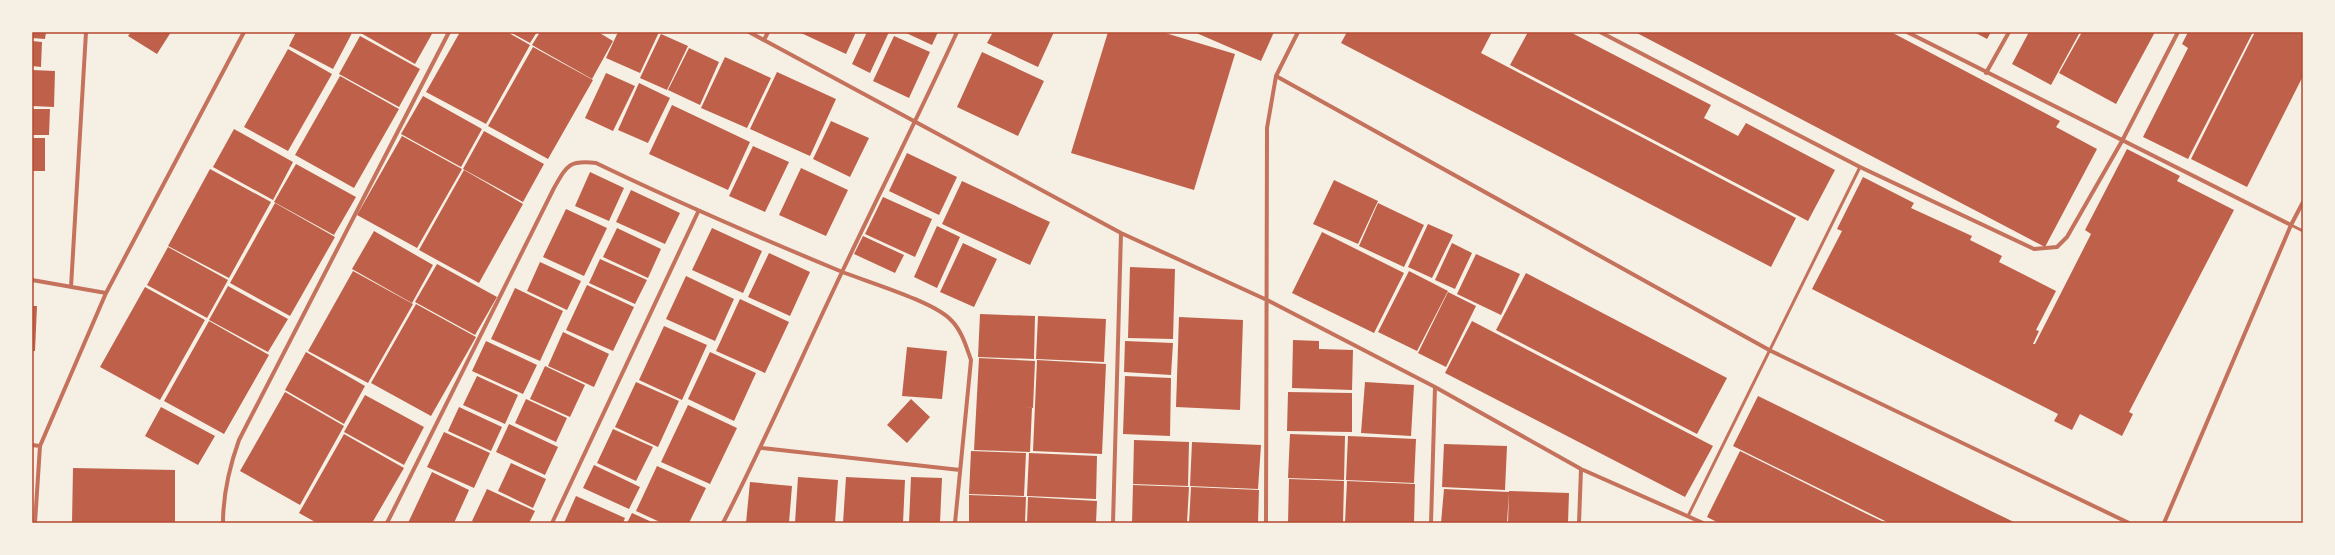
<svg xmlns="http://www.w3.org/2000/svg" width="2335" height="555" viewBox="0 0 2335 555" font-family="'IBM Plex Serif',serif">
<rect width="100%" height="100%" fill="#f6efe4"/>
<path fill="#bf614a" d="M32,32H46L45,39L32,38Z
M131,32H171L157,54L128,36Z
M296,32H350L352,33L333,69L289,46Z
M359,32H433L415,64Z
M460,32H507L530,45L486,124L426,92Z
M510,32H537L530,43Z
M540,32H598L613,41L592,79L532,45Z
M618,32H659L640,73L606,58Z
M799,32H856L846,54Z
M867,32H889L870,73L852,64Z
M904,32H938L932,45Z
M993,32H1054L1038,67L987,43Z
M1108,32H1162L1235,54L1194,190L1071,153Z
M1194,32H1274L1261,61Z
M1347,32H1492L1481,53L1796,218L1771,267L1341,43Z
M1528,32H1570L1711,105L1704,118L1738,136L1746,123L1835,170L1808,221L1510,65Z
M1635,32H1891L2060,121L2056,127L2097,149L2045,247Z
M1974,32H1991L1987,39Z
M2029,32H2080L2051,85L2012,64Z
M2082,32H2155L2116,104L2059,73Z
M2188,32H2253L2188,159L2143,137L2188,48L2182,44Z
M2255,32H2303V76L2247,187L2191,159Z
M661,34L688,46L667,90L640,78Z
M360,36L420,69L399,107L339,74Z
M894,36L930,52L909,98L873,81Z
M32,41L42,42L41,67L32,66Z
M533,47L593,80L548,159L488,126Z
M689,48L719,62L700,105L668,90Z
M288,49L332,74L288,151L244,127Z
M982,52L1044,81L1018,136L957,107Z
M725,57L771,78L747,128L701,108Z
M32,70L55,71L54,107L32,106Z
M777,72L836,99L810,156L750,129Z
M606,73L635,86L613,131L585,118Z
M340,76L399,109L354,188L295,155Z
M639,83L670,98L648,143L618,130Z
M423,96L482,129L461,167L401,134Z
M672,105L750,142L728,190L649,154Z
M32,109H50L49,135H32Z
M831,121L869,138L850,177L813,159Z
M234,129L293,162L273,200L213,167Z
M484,131L544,164L523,202L463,169Z
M402,136L462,169L417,248L357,215Z
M32,138H45V171H32Z
M753,146L789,162L765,212L729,196Z
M2127,149L2180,176L2177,181L2234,210L2129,412L2133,414L2122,436L2080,414L2072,430L2054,421L2058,414L1812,289L1842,231L1837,229L1863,177L1914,203L1911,208L1972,236L1970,240L2002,256L1999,262L2056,291L2036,330L2039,331L2033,344H2035L2091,234L2085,230Z
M907,153L957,177L939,215L889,191Z
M296,164L356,197L334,235L274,202Z
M801,168L848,190L826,236L779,215Z
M210,169L271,202L229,278L168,246Z
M464,170L523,204L479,283L419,250Z
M590,172L624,188L609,221L575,206Z
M1334,180L1378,201L1358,244L1313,224Z
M962,181L1050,222L1030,265L942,224Z
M631,190L680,213L665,244L616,222Z
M883,197L932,219L915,257L865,234Z
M275,203L335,237L290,316L230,283Z
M1378,203L1424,225L1404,267L1359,246Z
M566,209L607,228L584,276L543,257Z
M1428,224L1453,235L1432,278L1408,267Z
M937,226L960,237L937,288L914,277Z
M617,228L661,249L648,278L603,257Z
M712,228L762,251L743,293L692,270Z
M374,231L433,265L412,303L352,269Z
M1322,232L1404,273L1374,333L1292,293Z
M863,236L904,255L895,273L854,254Z
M963,243L997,259L974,307L940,292Z
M1452,243L1472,253L1455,289L1435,280Z
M168,247L228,280L207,318L147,285Z
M769,253L810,272L790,316L748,297Z
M1476,254L1520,274L1501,315L1457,294Z
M600,259L647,280L635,304L589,283Z
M540,262L581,281L567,310L527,291Z
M437,264L497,297L475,335L415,302Z
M1130,267L1175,269L1173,339L1128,338Z
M353,271L413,304L368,383L308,351Z
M1409,271L1448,291L1417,351L1378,332Z
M1526,273L1727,378L1697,434L1496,330Z
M686,276L734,299L715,341L666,319Z
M587,285L634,307L613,351L566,330Z
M228,286L288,319L268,352L209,320Z
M145,287L205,320L160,400L100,367Z
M515,288L563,311L540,361L491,339Z
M1448,292L1476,306L1446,367L1418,353Z
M740,299L789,322L765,373L716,351Z
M416,304L476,337L431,416L371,383Z
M32,306H37L35,351H32Z
M980,314L1035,316L1034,359L978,357Z
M1038,316L1106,319L1104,362L1036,359Z
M1179,317L1243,320L1240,410L1176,407Z
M209,321L269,355L224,434L164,401Z
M1472,321L1713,446L1685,497L1445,373Z
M664,326L707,345L682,400L639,380Z
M563,332L609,354L594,387L548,366Z
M1293,340L1319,341V349L1353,350L1352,390L1292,388Z
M486,341L537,365L523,394L472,371Z
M1125,341L1173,343L1171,375L1124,372Z
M907,347L947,351L942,399L902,396Z
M306,352L365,386L344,424L285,390Z
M710,352L756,373L734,421L688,399Z
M979,358L1035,361L1033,408L1024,407L1032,408L1030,452L974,450Z
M1037,360L1106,364L1102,454L1033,451Z
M545,366L585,385L570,417L530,399Z
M477,376L518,395L505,424L463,405Z
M1125,376L1171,378L1170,436L1123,434Z
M636,382L679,401L658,447L615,427Z
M1365,382L1414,385L1411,436L1361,433Z
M285,392L344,426L300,505L240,471Z
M1288,392L1352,393V432L1287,431Z
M365,395L424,427L404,465L344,432Z
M1758,396L1991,511L2016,523H1889L1871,514L1733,446Z
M526,399L567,418L556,442L515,423Z
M911,399L930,417L907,443L887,425Z
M688,405L737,428L710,484L661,462Z
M161,407L215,436L198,465L145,436Z
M459,407L502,427L491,451L448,431Z
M509,424L558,447L545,475L496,452Z
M613,429L653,447L636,481L597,463Z
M444,432L490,453L474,488L427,467Z
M344,434L404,468L372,523H317L299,513Z
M1290,434L1345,436L1344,480L1288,478Z
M1348,436L1416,439L1414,483L1346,480Z
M1134,440L1189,442L1188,486L1133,484Z
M1192,442L1261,445L1258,489L1190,486Z
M1444,444L1507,446L1505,490L1442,487Z
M971,451L1026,453L1024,496L969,494Z
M1740,451L1869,515L1886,523H1719L1707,517Z
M1029,453L1097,456L1096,499L1027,496Z
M511,463L546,479L533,508L498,491Z
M594,465L640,487L629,509L583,488Z
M657,466L706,488L689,523H662L636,511Z
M73,468L175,470V523H72Z
M432,472L469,490L454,523H408Z
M798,477L838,480L835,523H795Z
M846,477L905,480L903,523H843Z
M911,477L942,478L940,523H909Z
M1289,479L1344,481L1343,523H1288Z
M1347,481L1415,484L1414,523H1345Z
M750,482L792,486L789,523H746Z
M1133,485L1189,487L1187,523H1132Z
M1191,487L1259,490L1258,523H1189Z
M487,489L535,511L529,523H476L472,521Z
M1444,489L1509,492L1507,523H1441Z
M1509,491L1569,493L1568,523H1508Z
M969,495L1026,497L1025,523H969Z
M576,496L625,518L623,523H564Z
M1028,497L1097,501L1096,523H1027Z
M632,513L654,523H627Z"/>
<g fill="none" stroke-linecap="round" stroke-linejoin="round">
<path stroke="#c5725c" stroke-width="3" d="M2291,225L2303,231
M1688,516L1860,167"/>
<path stroke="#c5725c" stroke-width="4" d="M749,32L1121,233L1267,300L1435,387L1581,469L1703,523
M1600,32L1860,167L2034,249L2057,247L2067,237L2122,141L2178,32
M1907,32L2291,225
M764,40L768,32
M1986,73L2009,32
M1276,76L1771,351L2129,523
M32,280L106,293
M71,287L86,32
M32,445L40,446
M762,448L960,470
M35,523L40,446L106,293L244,32
M223,523C223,494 229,468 239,440L449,32
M387,523L554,188C567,165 569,160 596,163C677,202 758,237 840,271C867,282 933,301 951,320C962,331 966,346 971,360L955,523
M552,523L698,212
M723,523C765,441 802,356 842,272C880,192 920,113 957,32
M1113,523L1121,233
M1266,523L1267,128L1276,76L1298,32
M1431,523L1435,387
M1579,523L1581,469
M2164,523L2291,225L2303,202"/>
</g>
<rect width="2335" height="555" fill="none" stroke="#f6efe4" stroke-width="66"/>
<rect x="33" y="33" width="2269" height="489" fill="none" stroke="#b5482f" stroke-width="1.5"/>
</svg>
